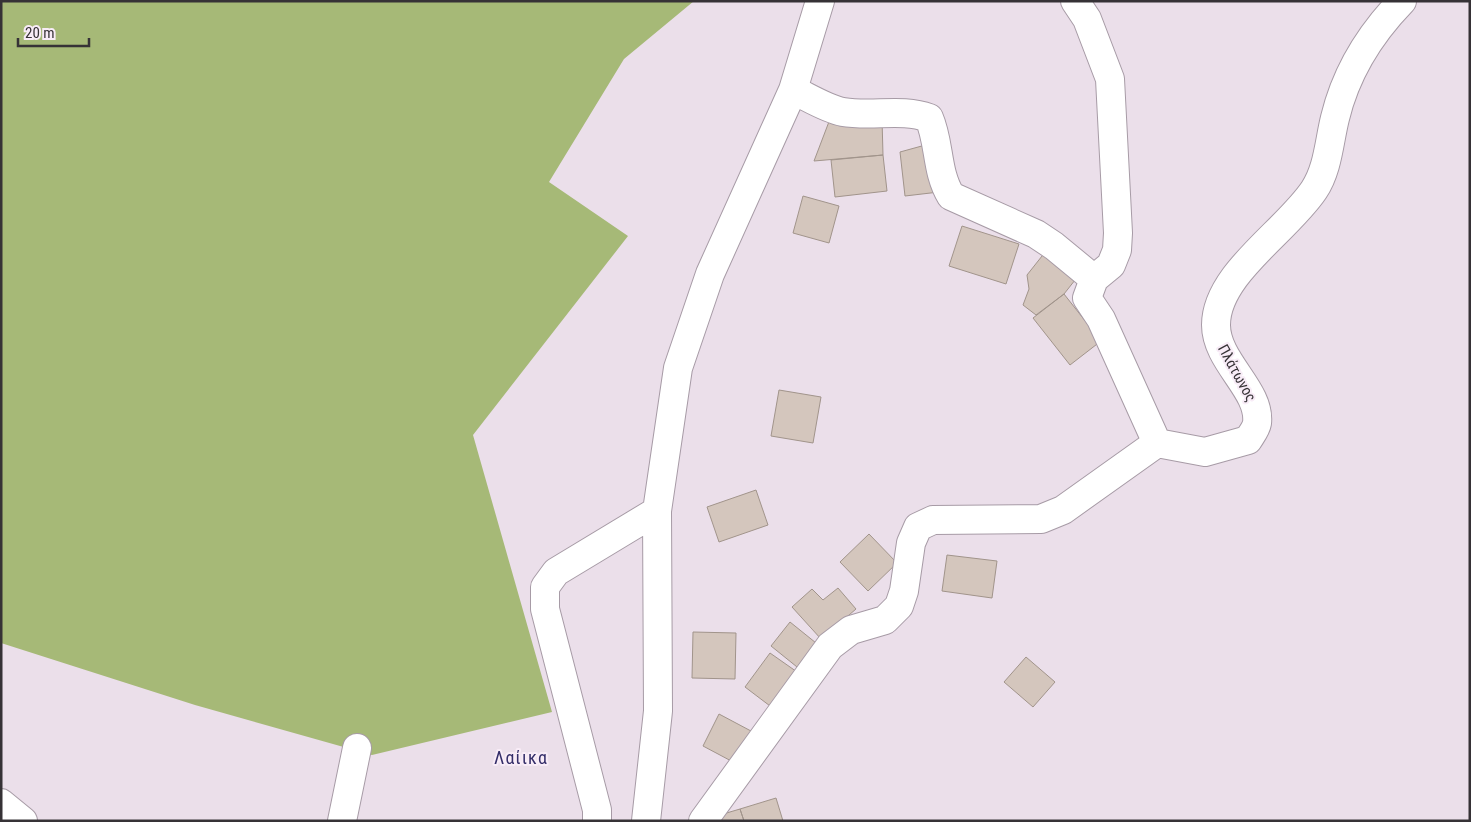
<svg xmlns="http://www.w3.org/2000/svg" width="1471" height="822" viewBox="0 0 1471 822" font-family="'Roboto Condensed',sans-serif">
<rect width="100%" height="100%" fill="#ebdfea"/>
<path fill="#a6b977" d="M1,1H694L624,59L549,182L628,236L473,435L552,712L372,755L195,705L1,643Z"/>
<path fill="#d4c6bd" stroke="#a1948b" d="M830,119H882L883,155L814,161Z
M929,144L939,192L905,196L900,152Z
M883,155L887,191L835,197L831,160Z
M803,196L839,206L829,243L793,233Z
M962,226L1019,244L1006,284L949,266Z
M1046,251L1079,275L1064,294L1036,315L1023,305L1029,289L1027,275Z
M1064,294L1101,341L1070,365L1033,318Z
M779,390L821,397L813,443L771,436Z
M756,490L768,525L719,542L707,507Z
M869,534L897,563L868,591L840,562Z
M947,555L997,561L992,598L942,591Z
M838,588L856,609L821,639L792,607L812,589L823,600Z
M790,622L821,647L802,671L771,646Z
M693,632L736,633L735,679L692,678Z
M770,653L800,674L774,709L745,687Z
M1026,657L1055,682L1033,707L1004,682Z
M719,714L751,731L735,763L703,746Z
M776,798L783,821H744L740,809Z
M740,809L744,821H714L713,817Z"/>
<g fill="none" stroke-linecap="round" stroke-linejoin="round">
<defs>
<path id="minor" d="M1075,1L1087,19L1110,79L1118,233L1117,250L1111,265L1094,279L1087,298L1101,319L1157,443L1205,452L1248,440C1251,435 1256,429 1257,423C1261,390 1216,362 1216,325C1216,274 1286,232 1314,190C1328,169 1329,142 1335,118C1346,72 1369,35 1402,1
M793,90C808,97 827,109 843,112C872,117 902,108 929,118C940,143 936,172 951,196L1036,234L1054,246L1094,279
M1,803L23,821
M342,821L357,748
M597,821V810L545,609V587L556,572L657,511
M646,821L658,711L657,511L678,368L710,274L793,90L820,1
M703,821L830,646L851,630L885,620L899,606L904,591L911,543L918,527L933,520L1041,519L1063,510L1157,443"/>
</defs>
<use href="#minor" stroke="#a79ba6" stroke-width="30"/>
<use href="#minor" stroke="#fff" stroke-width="28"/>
</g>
<g text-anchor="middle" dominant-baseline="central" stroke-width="4" stroke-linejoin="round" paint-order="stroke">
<g font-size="15" fill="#363236" stroke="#f8ecf7">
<text transform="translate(1237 373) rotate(61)">Πλάτωνος</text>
</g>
<g font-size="18" letter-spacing="1" fill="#342e69" stroke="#f8ecf7">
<text x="521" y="757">Λαίικα</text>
</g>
</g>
<rect width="1471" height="822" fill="none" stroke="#363236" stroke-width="5"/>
<path d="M18 38v8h71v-8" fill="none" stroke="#363236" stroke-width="2.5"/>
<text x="25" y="38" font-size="15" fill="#363236" stroke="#f8ecf7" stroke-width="4" paint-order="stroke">20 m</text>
</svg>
